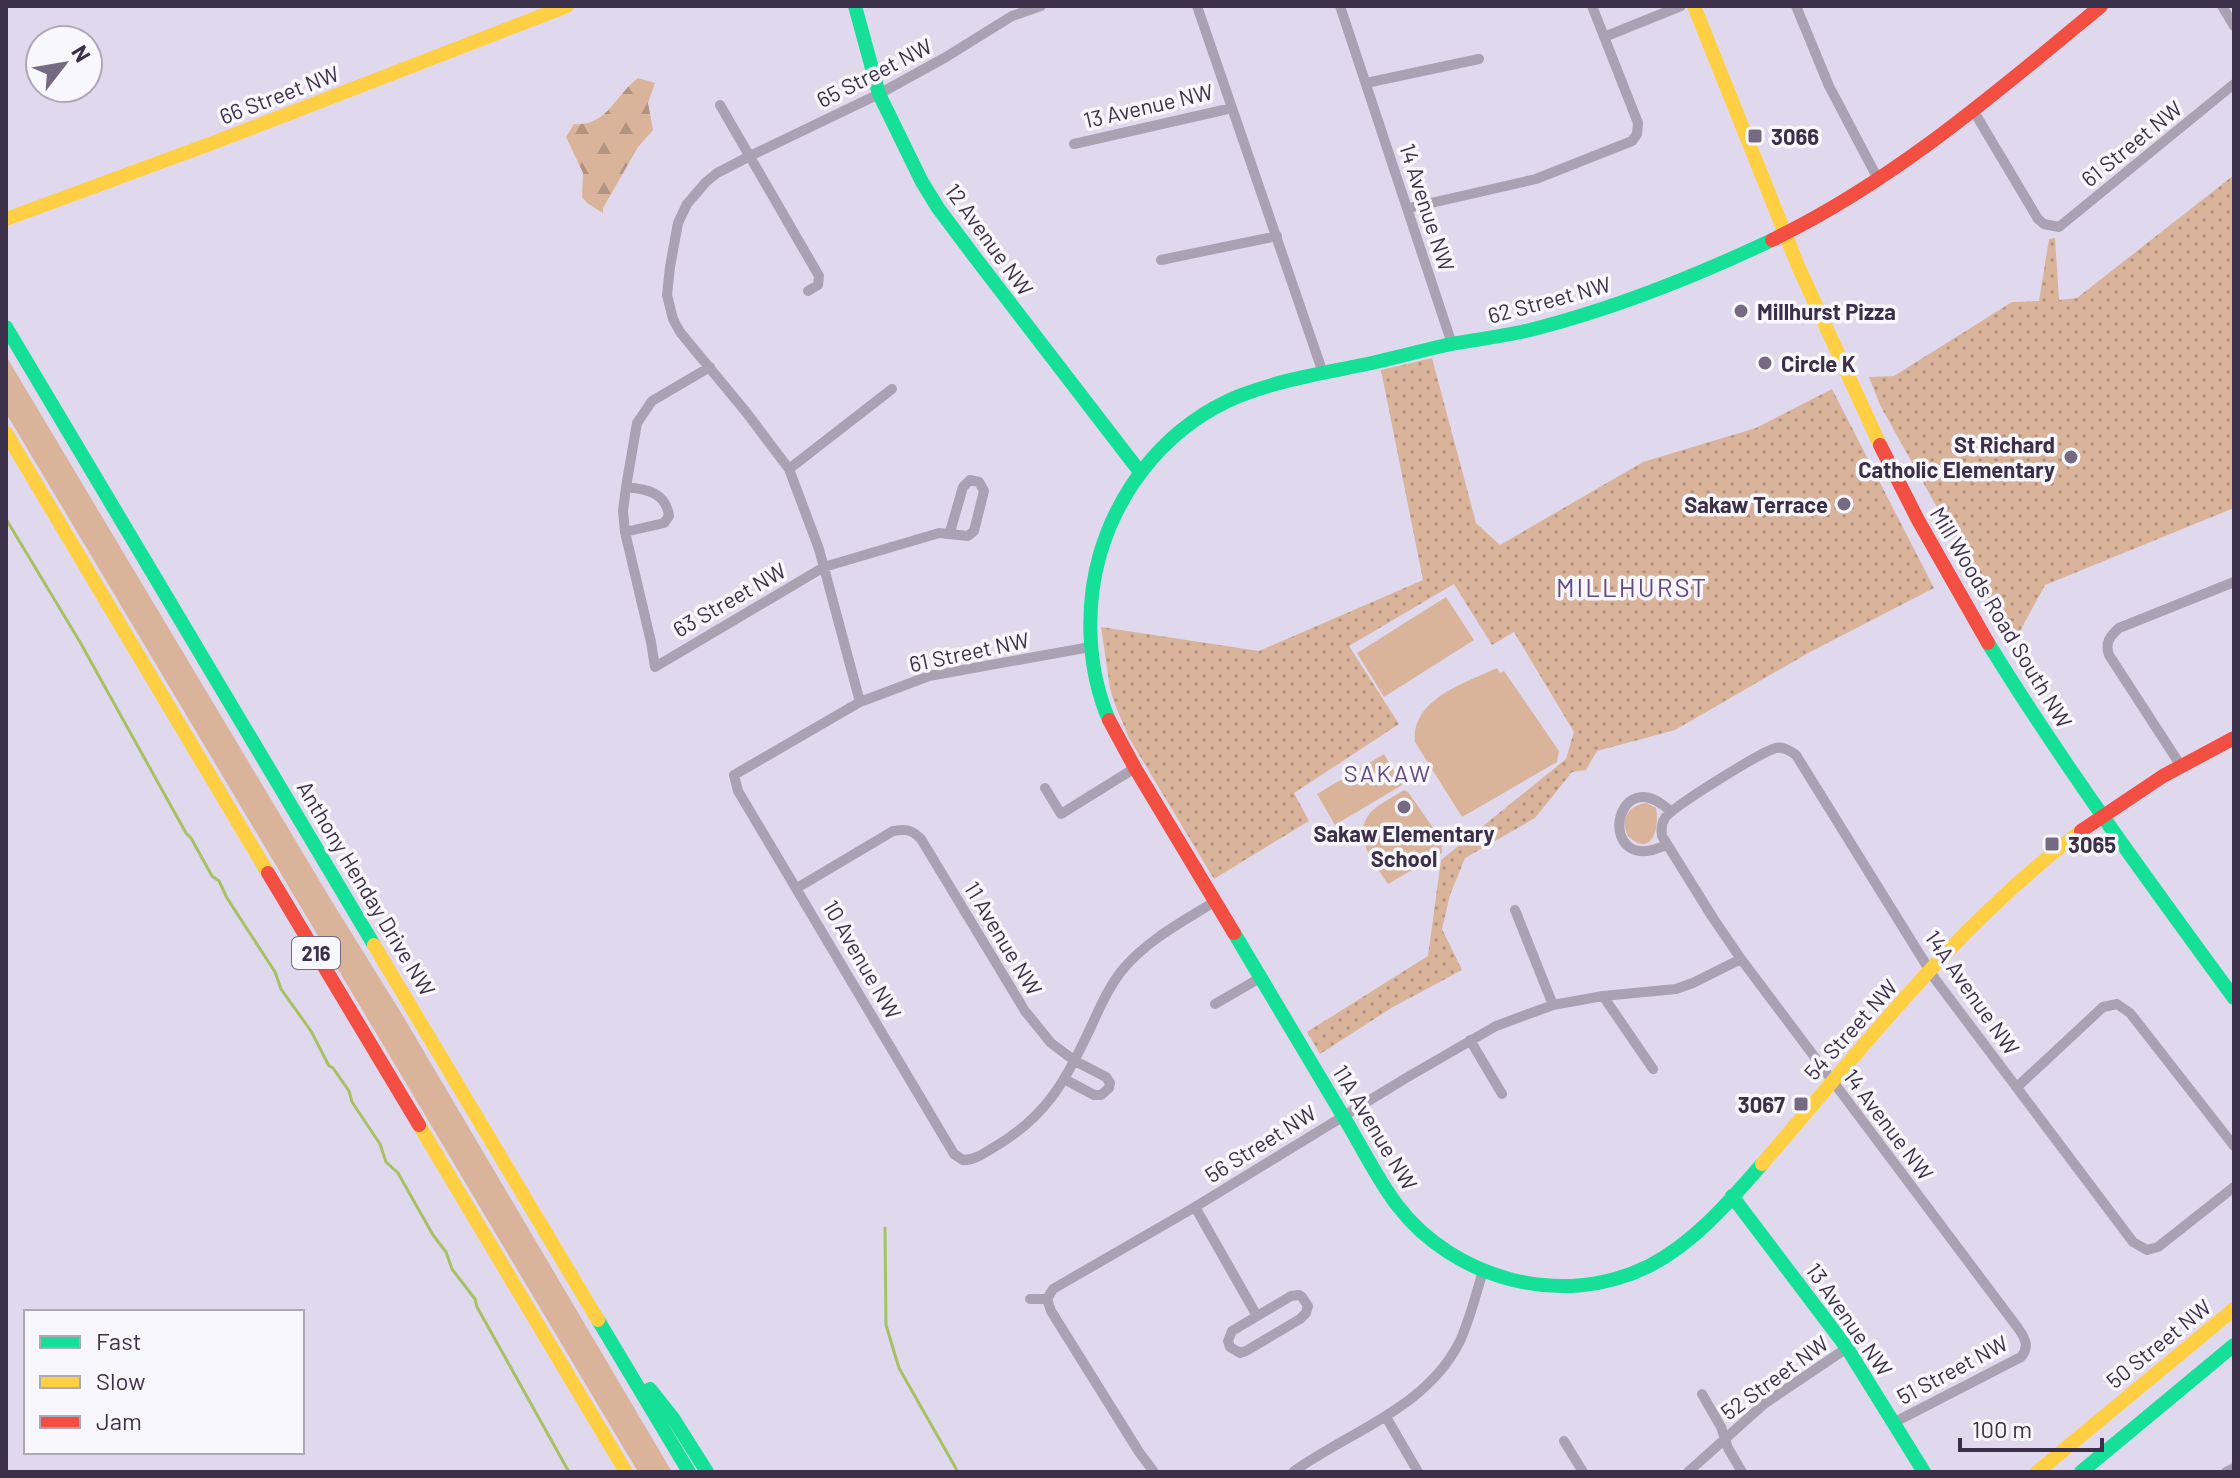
<svg xmlns="http://www.w3.org/2000/svg" width="2240" height="1478" viewBox="0 0 2240 1478" font-family="Barlow,sans-serif">
<defs>
<pattern id="forest-firs" width="22" height="20" patternUnits="userSpaceOnUse" patternTransform="scale(2)"><rect width="22" height="20" fill="#dab49a"/><path d="M5 1l3.5 6h-7zM16 11l3.5 6h-7z" fill="#b29380"/></pattern>
<pattern id="park-dots" width="8" height="8" patternUnits="userSpaceOnUse" patternTransform="scale(2)"><rect width="8" height="8" fill="#dab49a"/><path d="M2 2h.1M6 6h.1" fill="none" stroke="#b29380" stroke-width="1.8" stroke-linecap="round"/></pattern>
</defs>
<rect width="100%" height="100%" fill="#e0d8ed"/>
<path fill="#dab49a" d="M6,356L331,900L403,1016L672,1472H638L6,413Z
M1446,597L1474,640L1384,697L1357,653Z
M1497,668L1500,673L1504,671L1559,751L1557,762L1462,817L1415,742C1411,699 1465,683 1497,668Z
M1384,754L1402,785L1335,825L1317,794Z
M1404,790L1408,792L1441,839L1442,853L1388,884C1375,864 1349,835 1372,811C1380,803 1394,797 1404,790Z
M1647,803L1656,808C1660,828 1652,859 1628,836C1619,819 1629,805 1647,803Z"/>
<path fill="url(#forest-firs)" d="M638,78L655,83L648,103L653,130L638,147L603,208V213L587,203L582,197L583,173L566,137L574,124C607,127 615,95 638,78Z"/>
<path fill="url(#park-dots)" d="M2234,175V508L2045,585L2013,644L1880,405L1869,377L1894,376L2012,302L2039,301L2049,239L2055,238L2059,300L2077,298Z
M1432,358L1476,523L1500,545L1643,462L1756,428L1832,389L1934,588L1810,652L1675,730L1597,751L1586,770L1572,772L1535,818L1465,858L1450,895L1442,929L1462,970L1393,1007L1320,1054L1307,1032L1428,956L1441,860L1566,759L1574,732L1514,632L1492,645L1454,584L1349,646L1399,724L1294,793L1309,821L1214,879L1129,738L1114,702L1110,688L1101,627L1259,651L1423,580L1381,370Z"/>
<g fill="none" stroke-linecap="round" stroke-linejoin="round">
<path stroke="#a8c064" stroke-width="3" d="M6,519L80,642L186,833L191,838L212,876L219,881L227,898L275,972L281,989L311,1031L329,1066L333,1068L349,1091L352,1102L380,1144L386,1162L398,1173L433,1235L446,1252L452,1269L475,1299L477,1307L569,1472
M885,1228L886,1325L899,1368L958,1472"/>
<path stroke="#aaa2b3" stroke-width="10" d="M1197,6L1323,373
M1340,6L1452,344
M1796,6L1829,86L1878,179
M2222,6L2234,26
M1604,37L1681,6
M1366,83L1479,59
M720,105L819,276L818,285L808,291
M1973,110L2038,219L2044,224L2059,227L2234,84
M1074,144L1232,108
M1409,208L1536,179L1632,141L1637,134L1638,123L1592,6
M1161,260L1277,236
M710,367L652,401L637,423L626,487L623,511L625,532L651,642L655,667L824,567L939,533L968,536L974,531L984,491L979,482L970,480L963,487L950,532
M789,469L892,389
M625,532L664,523L669,516C666,492 646,489 626,487
M1090,647L929,676L860,702L734,775L738,791L954,1154L963,1160C976,1160 986,1152 996,1146C1045,1117 1065,1082 1088,1033C1099,1010 1108,987 1124,968C1149,939 1182,922 1214,902
M860,702L819,549L789,469L746,412L680,332L673,319L667,295L670,267L678,223L687,204L706,182L717,173L750,156L879,94L946,57L1012,16L1041,6
M2181,766L2109,655C2105,643 2109,637 2119,628L2234,582
M1045,788L1061,814L1135,768
M1666,845C1594,879 1613,756 1671,812
M797,888L893,831C906,829 911,829 921,839L1025,1011L1051,1043L1075,1061L1106,1077L1110,1083L1109,1088L1101,1095H1094L1066,1080
M1515,910L1553,1005
M1603,996L1653,1069
M1215,1004L1260,978
M1470,1040L1502,1094
M2017,1087L2103,1007L2117,1004L2130,1013L2234,1146
M1195,1207L1257,1316
M1299,1295L1302,1297L1308,1306L1306,1313L1300,1319L1246,1351L1240,1353L1230,1347L1228,1341L1232,1331L1291,1296Z
M1030,1299H1047L1053,1289L1195,1207L1406,1078L1496,1026L1553,1005L1603,996L1676,989L1693,983L1741,959
M1047,1299L1051,1311L1139,1452L1154,1472
M1702,1394L1721,1427L1728,1448L1742,1472
M1386,1417L1418,1472
M1893,1423L2021,1357C2030,1347 2025,1338 2018,1328L1741,959L1713,918L1662,836C1661,830 1661,824 1665,818C1673,806 1757,755 1773,749C1781,745 1789,750 1796,755L1935,979L2133,1242L2147,1250L2158,1247L2234,1187
M1564,1441L1583,1472
M1293,1472C1350,1431 1427,1408 1460,1341C1470,1319 1476,1294 1483,1271
M1688,1472L1764,1404L1847,1348
M2226,1472L2234,1468"/>
<path stroke="#16e098" stroke-width="14" d="M855,6L879,94L922,182L938,208L974,256L1140,472
M6,327L374,945
M1988,643C2064,766 2149,882 2234,998
M1109,720C1087,669 1085,606 1100,554C1121,483 1171,424 1239,396C1277,381 1317,374 1357,366C1388,360 1419,351 1451,344C1479,339 1507,336 1534,329C1616,308 1696,276 1772,240
M1234,933C1270,994 1307,1055 1343,1116C1361,1145 1377,1179 1397,1205C1454,1280 1563,1309 1649,1266C1694,1243 1729,1202 1762,1164
M1732,1196L1847,1348L1924,1472
M598,1320L689,1472
M650,1389L673,1418L707,1472
M2081,1472L2234,1345"/>
<path stroke="#ffcf43" stroke-width="14" d="M1694,6L1798,266L1880,445
M6,219L215,142L567,6
M6,433L268,873
M374,945L598,1320
M419,1125L626,1472
M1762,1164C1862,1049 1957,924 2081,831
M2037,1472L2234,1309"/>
<path stroke="#f24e42" stroke-width="14" d="M1772,240C1894,181 1997,92 2101,6
M1880,445L1918,520L1988,643
M1109,720L1135,768L1234,933
M2081,831L2163,776L2234,738
M268,873L419,1125"/>
</g>
<g fill="#756a82" stroke="#f9f7fe" stroke-width="3">
<rect x="1747" y="128" width="16" height="16" rx="4"/>
<circle cx="1741" cy="311" r="8"/>
<circle cx="1765" cy="363" r="8"/>
<circle cx="2071" cy="457" r="8"/>
<circle cx="1844" cy="504" r="8"/>
<circle cx="1404" cy="807" r="8"/>
<rect x="2044" y="836" width="16" height="16" rx="4"/>
<rect x="1793" y="1096" width="16" height="16" rx="4"/>
</g>
<g text-anchor="middle" dominant-baseline="central" stroke-width="7" stroke-linejoin="round" paint-order="stroke">
<rect fill="#f9f7fe" stroke="#746b7f" stroke-width="2" x="292" y="937" width="48" height="32" rx="6"/>
<g font-size="20" font-weight="bold" fill="#3b2f49">
<text x="316" y="953">216</text>
</g>
<g font-size="22" fill="#3b2f49" stroke="#f9f7fe">
<text transform="translate(874 72) rotate(-27)">65 Street NW</text>
<text transform="translate(279 94) rotate(-21)">66 Street NW</text>
<text transform="translate(1148 105) rotate(-13)">13 Avenue NW</text>
<text transform="translate(2131 143) rotate(-39)">61 Street NW</text>
<text transform="translate(1428 207) rotate(72)">14 Avenue NW</text>
<text transform="translate(990 239) rotate(54)">12 Avenue NW</text>
<text transform="translate(1549 299) rotate(-15)">62 Street NW</text>
<text transform="translate(729 599) rotate(-30)">63 Street NW</text>
<text transform="translate(2002 617) rotate(59)">Mill Woods Road South NW</text>
<text transform="translate(969 651) rotate(-12)">61 Street NW</text>
<text transform="translate(367 888) rotate(59)">Anthony Henday Drive NW</text>
<text transform="translate(1004 938) rotate(59)">11 Avenue NW</text>
<text transform="translate(863 959) rotate(60)">10 Avenue NW</text>
<text transform="translate(1973 992) rotate(55)">14A Avenue NW</text>
<text transform="translate(1850 1029) rotate(-48)">54 Street NW</text>
<text transform="translate(1889 1124) rotate(53)">14 Avenue NW</text>
<text transform="translate(1376 1127) rotate(59)">11A Avenue NW</text>
<text transform="translate(1260 1143) rotate(-32)">56 Street NW</text>
<text transform="translate(1850 1319) rotate(55)">13 Avenue NW</text>
<text transform="translate(2158 1343) rotate(-39)">50 Street NW</text>
<text transform="translate(1952 1369) rotate(-28)">51 Street NW</text>
<text transform="translate(1774 1377) rotate(-36)">52 Street NW</text>
</g>
<g font-size="22" font-weight="bold" fill="#3b2f49" stroke="#f9f7fe" text-anchor="start">
<text x="1771" y="136">3066</text>
<text x="1757" y="311">Millhurst Pizza</text>
<text x="1781" y="363">Circle K</text>
<text x="2055" y="444" text-anchor="end">St Richard<tspan x="2055" dy="25">Catholic Elementary</tspan></text>
<text x="1828" y="504" text-anchor="end">Sakaw Terrace</text>
<text x="1404" y="833" text-anchor="middle">Sakaw Elementary<tspan x="1404" dy="25">School</tspan></text>
<text x="2068" y="844">3065</text>
<text x="1785" y="1104" text-anchor="end">3067</text>
</g>
<g font-size="24" letter-spacing="2" fill="#634982" stroke="#f9f7fe">
<text x="1388" y="772">SAKAW</text>
</g>
<g font-size="26" letter-spacing="2" fill="#634982" stroke="#f9f7fe">
<text x="1632" y="586">MILLHURST</text>
</g>
</g>
<rect width="2240" height="1478" fill="none" stroke="#3b2f49" stroke-width="16"/>
<rect x="24" y="1310" width="280" height="144" fill="#f9f7fe" stroke="#ada7b6" stroke-width="2"/>
<rect x="40" y="1336" width="40" height="12" fill="#16e098" stroke="#ada7b6" stroke-width="2"/>
<text x="96" y="1350" font-size="24" fill="#3b2f49">Fast</text>
<rect x="40" y="1376" width="40" height="12" fill="#ffcf43" stroke="#ada7b6" stroke-width="2"/>
<text x="96" y="1390" font-size="24" fill="#3b2f49">Slow</text>
<rect x="40" y="1416" width="40" height="12" fill="#f24e42" stroke="#ada7b6" stroke-width="2"/>
<text x="96" y="1430" font-size="24" fill="#3b2f49">Jam</text>
<g transform="translate(64 64) rotate(59)"><circle r="38" fill="#f9f7fe" stroke="#ada7b6" stroke-width="2"/>
<path d="M0-6L14 30L0 20L-14 30Z" fill="#756a82"/>
<text y="-12" font-size="22" font-weight="bold" text-anchor="middle" fill="#3b2f49">N</text>
</g>
<path d="M1960 1438v12h142v-12" fill="none" stroke="#3b2f49" stroke-width="4"/>
<text x="1972" y="1438" font-size="24" fill="#3b2f49" stroke="#f9f7fe" stroke-width="6" paint-order="stroke">100 m</text>
</svg>
